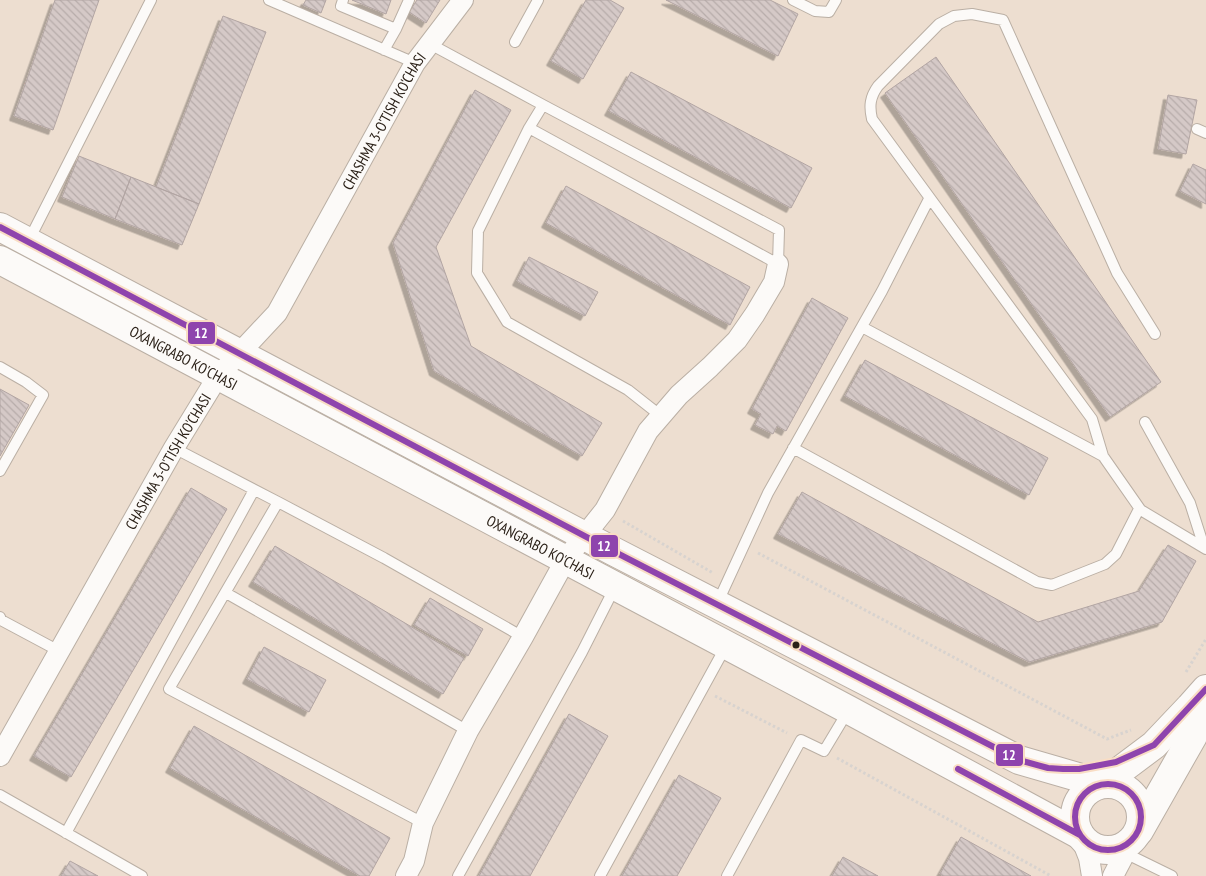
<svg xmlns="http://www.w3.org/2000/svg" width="1206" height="876" viewBox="0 0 1206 876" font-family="'PT Sans Narrow',sans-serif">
<defs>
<pattern id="building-back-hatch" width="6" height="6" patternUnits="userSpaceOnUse" patternTransform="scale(1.25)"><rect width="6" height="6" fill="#d5c9c7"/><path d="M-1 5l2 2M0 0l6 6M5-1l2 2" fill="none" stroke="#b7acaa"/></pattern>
<filter id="shadow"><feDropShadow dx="-4.5" dy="4.5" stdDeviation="0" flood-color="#0004"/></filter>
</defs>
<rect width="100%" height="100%" fill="#edded0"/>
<path fill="url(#building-back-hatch)" stroke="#b2a5a3" filter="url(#shadow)" d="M55,0H99L53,130L14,116Z
M306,0H326L321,13L303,5Z
M352,0H391L386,14Z
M417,0H440L426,23L409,12Z
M586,0H610L624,8L583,79L551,61Z
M666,0H770L798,14L778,56Z
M223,16L266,32L199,204L156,187Z
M936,57L1161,382L1110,417L885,93Z
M631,72L812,168L791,208L609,111Z
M475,90L511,110L436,247L471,346L602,423L582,456L434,371L393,243Z
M1168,95L1197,100L1186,154L1158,149Z
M79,156L131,177L115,219L62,197Z
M1193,164L1206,170V204L1180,191Z
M131,177L199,204L182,245L115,219Z
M566,186L750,287L730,325L546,223Z
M529,257L598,292L585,316L517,281Z
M812,298L848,318L786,431L777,426L773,434L755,425L761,414L752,409Z
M865,360L1048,458L1029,495L845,396Z
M0,389L29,405L0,456Z
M191,488L227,509L71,777L34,756Z
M802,492L1038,622L1139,591L1168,545L1196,561L1162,622L1029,662L778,534Z
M275,546L464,658L443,694L253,582Z
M430,598L483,629L468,656L414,625Z
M264,647L326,680L309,712L247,679Z
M569,714L608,736L530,876H479Z
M194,726L390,838L369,876H360L170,768Z
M679,775L721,798L677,876H622Z
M961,837L1031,876H943L940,874Z
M843,857L878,876H832Z
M70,861L98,876H61Z"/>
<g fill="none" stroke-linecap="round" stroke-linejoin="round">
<defs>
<path id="service" d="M269,0L415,63
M343,0L341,6L396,29
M793,0L815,11L829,12L836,0
M515,42L538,0
M430,44L543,105
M384,50L396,29L409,0
M529,128L778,264L779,230L543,105L529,128L478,231L477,273L507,322L628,390L661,416
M1197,129L1206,133
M28,242L151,0
M862,327L1103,456L1140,509
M0,367L26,382L43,395L0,471
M1145,422L1190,503L1204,547
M174,448L278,502L169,689L423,823
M793,448L1037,582L1052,585L1105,564L1116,554L1139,509L1206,549
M1103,456L1092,419L872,119C869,106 870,97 878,86L939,24L954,16L972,14L1003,20L1117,273L1155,334
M278,502L384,558L523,637
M226,593L468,731
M717,604L768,493L882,291L929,199
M0,617L1,620L59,651
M0,795L142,876
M66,833L254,490
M1125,853L1172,876
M458,876L582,652L615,587
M600,876L726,646
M727,876L801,740L824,751L848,711"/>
<g id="minor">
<path id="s1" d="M0,756L174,448L218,376L277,313L415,63L463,0"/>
<path d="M1080,835L1089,858L1092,876"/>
<path d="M406,876L414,861L423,823L468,731L523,637L566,559L605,510L648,431L679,395L710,367L737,340L755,314L774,282L778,264"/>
<path d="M1113,876L1125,853L1138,832"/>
</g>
<g id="secondary">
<path d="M0,227L613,551L1019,760L1102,784L1154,745L1190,707L1206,689"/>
<path id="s2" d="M0,260L849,710L1080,835"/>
<circle cx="1108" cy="817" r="33"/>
<path d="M1139,831L1193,736L1206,709"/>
</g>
</defs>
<use href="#service" stroke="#baafa4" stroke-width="12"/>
<use href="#minor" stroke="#baafa4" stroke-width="22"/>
<use href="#secondary" stroke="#baafa4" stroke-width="30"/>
<path stroke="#d8d3cf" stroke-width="3" stroke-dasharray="2.5 2.5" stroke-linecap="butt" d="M623,521L713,573
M758,553L1107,739L1131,730
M1186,672L1206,639
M715,696L787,733
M837,758L1051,876"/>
<use href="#service" stroke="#fcfaf8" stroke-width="10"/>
<use href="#minor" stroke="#fcfaf8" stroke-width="20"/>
<use href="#secondary" stroke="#fcfaf8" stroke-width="28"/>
<defs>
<path id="bus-1" d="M0,227L613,551L1019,760L1048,768L1063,769H1079L1116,762L1154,745L1206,689
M958,769L1080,835
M1075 817a33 33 0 1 1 66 0a33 33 0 1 1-66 0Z"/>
</defs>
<use href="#bus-1" stroke="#f9ddc4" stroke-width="10"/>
<use href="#bus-1" stroke="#8e44ad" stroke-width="6"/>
</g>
<circle fill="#2b2118" stroke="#f9ddc4" stroke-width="2" cx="796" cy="645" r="4.5"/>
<g text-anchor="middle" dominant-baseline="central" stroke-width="4.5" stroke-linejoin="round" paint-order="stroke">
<g font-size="15" fill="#2b2118" stroke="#f9ddc4">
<text stroke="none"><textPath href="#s1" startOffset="744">CHASHMA 3-O'TISH KO'CHASI</textPath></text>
<text stroke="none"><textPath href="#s2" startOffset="208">OXANGRABO KO'CHASI</textPath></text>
<text stroke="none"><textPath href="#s1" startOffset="339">CHASHMA 3-O'TISH KO'CHASI</textPath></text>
<text stroke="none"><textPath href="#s2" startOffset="612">OXANGRABO KO'CHASI</textPath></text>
</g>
</g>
<g stroke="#f9ddc4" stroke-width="2">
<rect x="187" y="321" width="29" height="24" rx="5" fill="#8e44ad"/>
<rect x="590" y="534" width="29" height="24" rx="5" fill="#8e44ad"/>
<rect x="995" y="743" width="29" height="24" rx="5" fill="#8e44ad"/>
</g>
<g font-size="14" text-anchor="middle" font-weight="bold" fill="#fff">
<text x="201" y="338">12</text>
<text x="604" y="551">12</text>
<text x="1009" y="760">12</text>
</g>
</svg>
